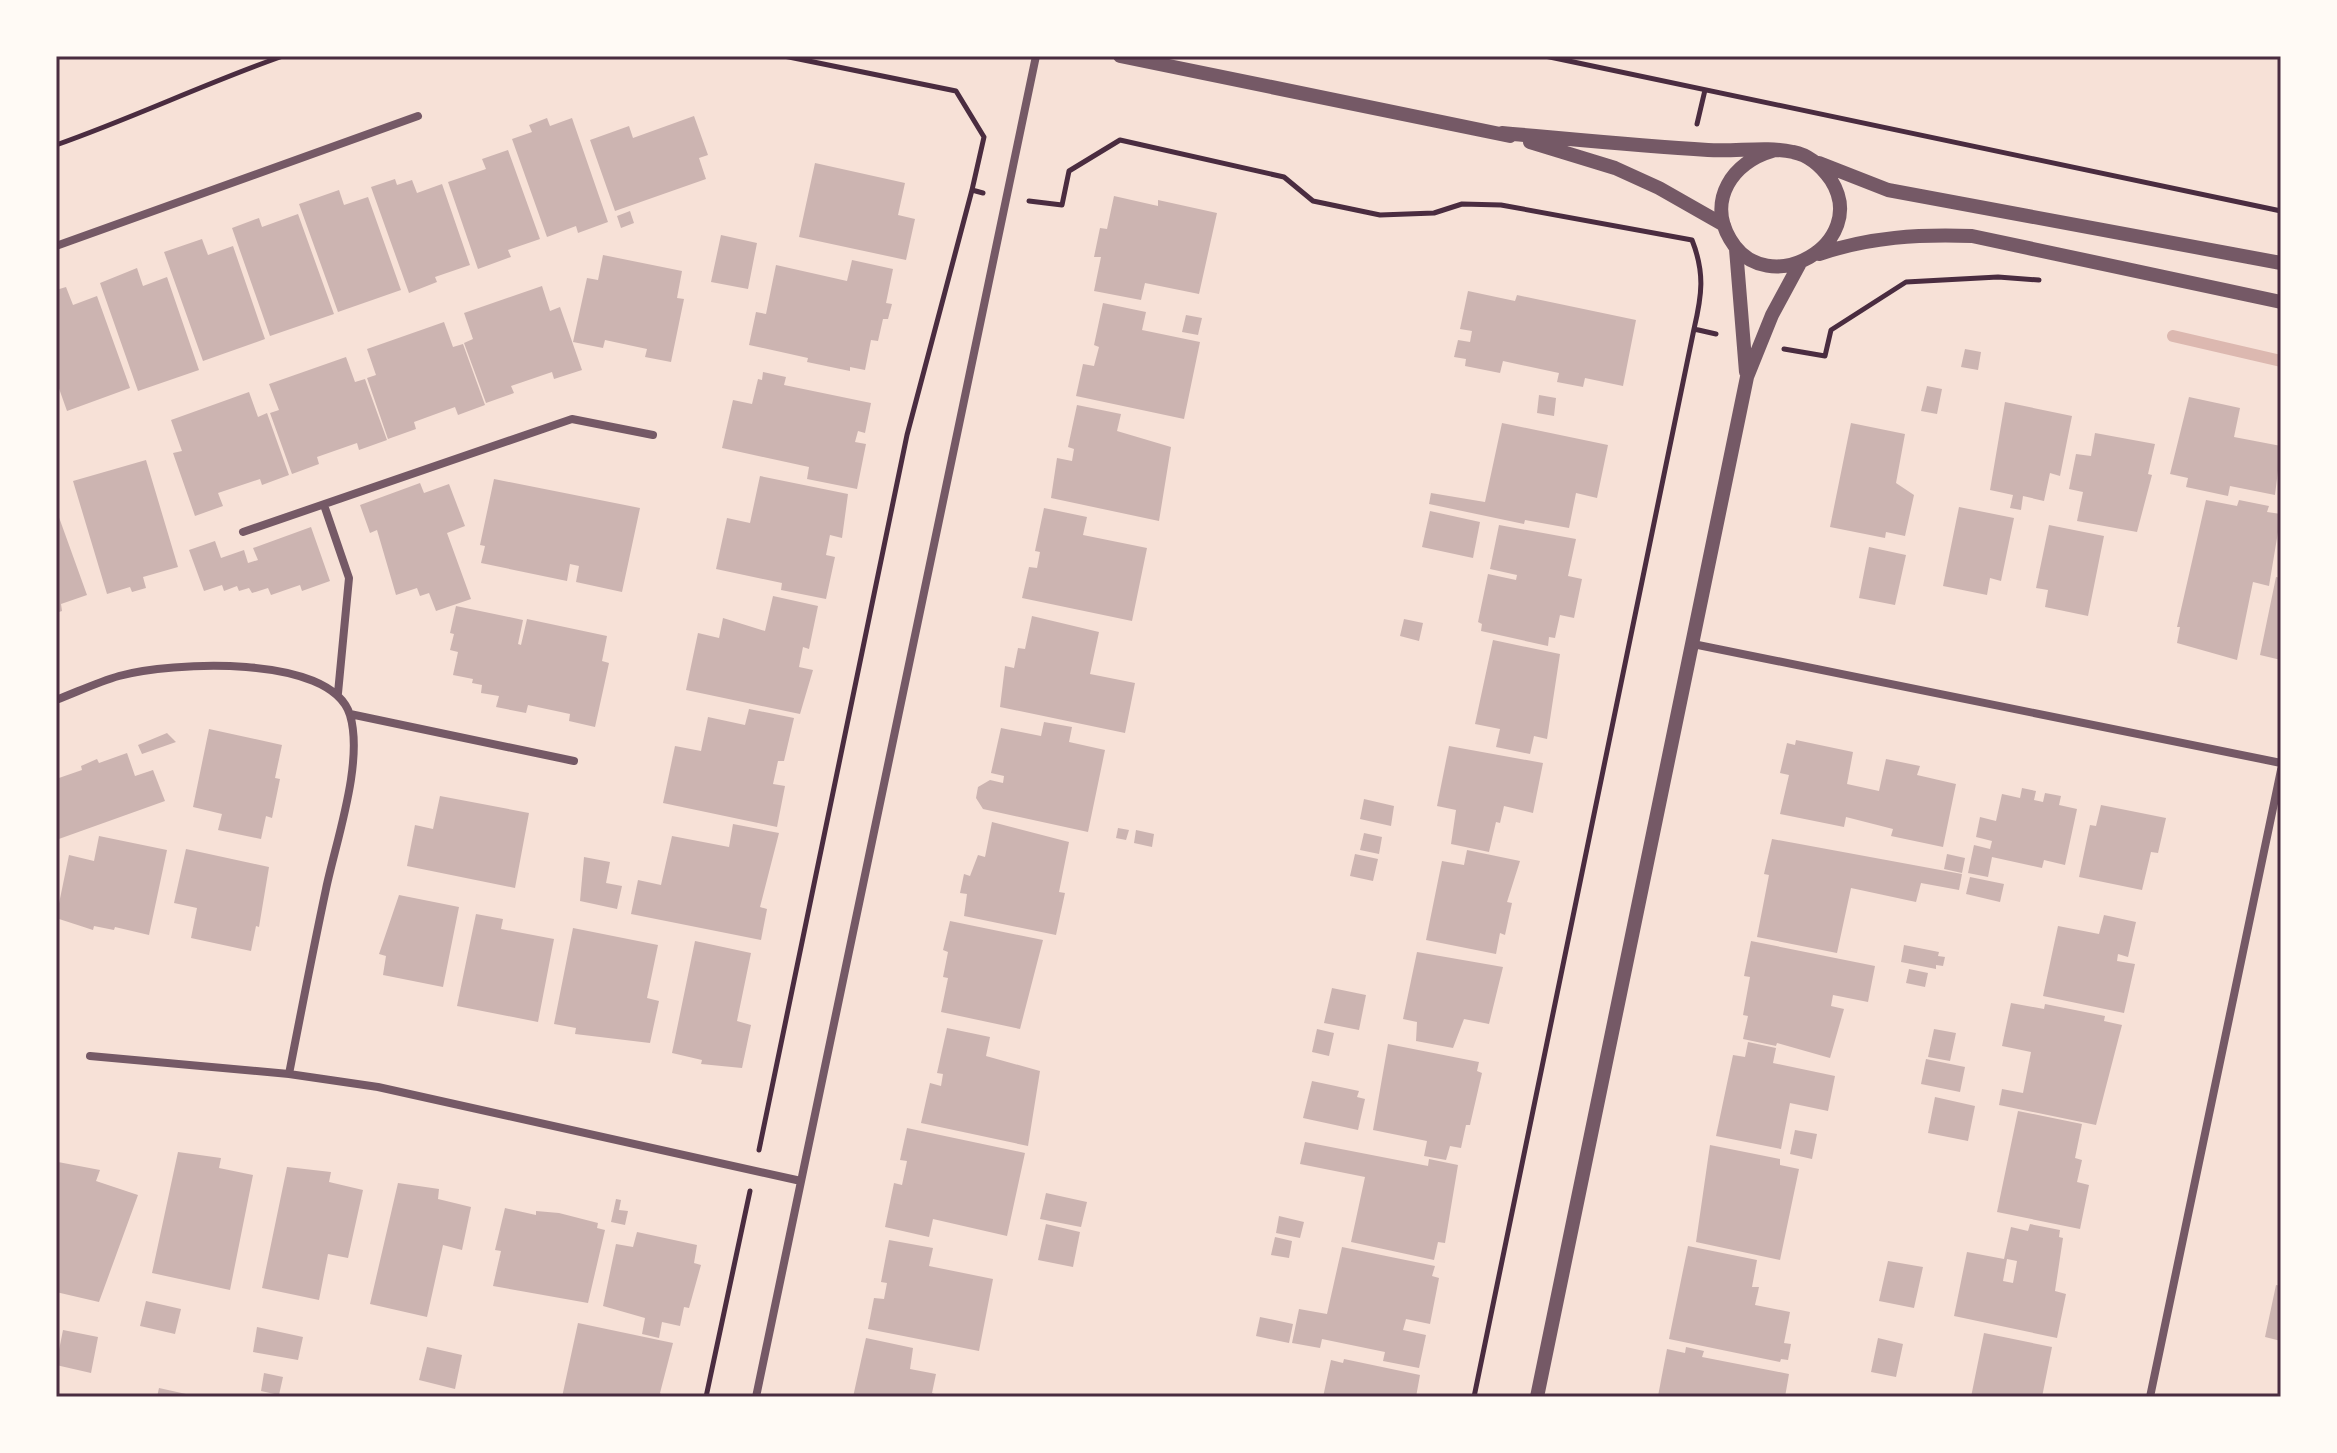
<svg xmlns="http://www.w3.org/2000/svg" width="2337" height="1453" viewBox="0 0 2337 1453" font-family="'Asap Condensed',sans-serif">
<rect width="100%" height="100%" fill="#f7e1d7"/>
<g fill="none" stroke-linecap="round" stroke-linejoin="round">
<path stroke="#dcb8b0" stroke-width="12" d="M2173,336L2281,361"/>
</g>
<path fill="#ccb4b1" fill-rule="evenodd" d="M694,116L708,155L699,158L706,179L615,211L590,140L629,126L633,138Z
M547,118L550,126L572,118L608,222L578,233L576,226L547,237L512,139L532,132L529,125Z
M508,150L540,239L508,250L511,257L478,269L448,182L486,169L482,159Z
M815,163L905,183L898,215L915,219L906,260L799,237Z
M395,179L397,185L412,180L417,193L442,184L470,265L435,277L437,282L409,293L371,187Z
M339,190L344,205L368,197L401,290L338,312L299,204Z
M1114,196L1158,206V200L1217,213L1199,294L1145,283L1141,300L1094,291L1101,257H1094L1100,228L1107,229Z
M630,211L634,223L621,228L617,216Z
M298,214L334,314L270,336L232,228L259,218L262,227Z
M721,235L757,243L748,289L711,282Z
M202,239L208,255L233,246L265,339L203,361L164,252Z
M603,255L682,271L677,298L684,299L671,362L645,357L647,349L605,340L603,348L573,342L587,278L598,280Z
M852,260L893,269L886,303L892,304L888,319H883L878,341L871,340L865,370L850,367V371L807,362L808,358L749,345L756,312L766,314L776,265L847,281Z
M137,268L143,286L167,277L199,370L138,391L100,283Z
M542,286L550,311L560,307L582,370L554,379L552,372L511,386L514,393L486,403L464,343L473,339L464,313Z
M66,287L73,305L97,296L130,388L67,411L56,380V290Z
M1468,291L1515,301L1517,295L1636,320L1623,386L1585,378L1583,387L1557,382L1559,373L1503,361L1500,373L1465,366L1466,359L1454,357L1458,340L1470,342L1472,331L1460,329Z
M1103,303L1146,312L1142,330L1200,342L1184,419L1076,396L1083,364L1094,366L1099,347L1094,345Z
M1186,315L1202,318L1198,335L1182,332Z
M444,322L453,347L463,344L485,405L458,415L455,407L414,422L416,429L388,439L367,378L376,375L367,349Z
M1965,349L1981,352L1978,370L1961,367Z
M346,357L355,382L365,379L387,440L359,450L357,443L317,457L319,464L292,474L270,413L279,410L269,384Z
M763,372L786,377L784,385L871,403L865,433L858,431L855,442L866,444L857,489L807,479L809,467L722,448L733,400L752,404L758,379L762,380Z
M1927,386L1942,389L1937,414L1921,411Z
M249,392L258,417L267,413L289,475L262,485L260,479L218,493L223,506L195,516L173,453L182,451L171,420Z
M1539,395L1556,398L1554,416L1537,413Z
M2189,397L2240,408L2234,437L2281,446L2275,495L2230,486L2228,496L2186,487L2188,478L2170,474Z
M2005,402L2072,416L2060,476L2050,473L2044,501L2023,496L2021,510L2010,508L2013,495L1990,490Z
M1077,405L1121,414L1117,431L1171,447L1159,521L1051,498L1057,458L1072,461L1074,449L1068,447Z
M1502,423L1608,445L1597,498L1576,493L1569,528L1525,520L1524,524L1429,504L1431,493L1485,502Z
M1851,423L1905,434L1896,483L1914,495L1905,536L1886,532L1885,538L1830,527Z
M2095,433L2155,444L2148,474L2152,475L2137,532L2077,521L2083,492L2069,489L2076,454L2091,456Z
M146,460L178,567L143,577L146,588L132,592L130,587L107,594L73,481Z
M760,476L848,494L842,538L830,535L826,555L835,557L826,599L781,590L782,583L716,569L727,518L750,523Z
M494,479L640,508L622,592L576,582L579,566L570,564L567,581L481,563L485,546L480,545Z
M420,483L424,493L449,484L465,526L447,533L471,599L436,611L429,593L420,596L417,588L396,595L377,530L370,533L360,505Z
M2206,500L2237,506L2239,500L2269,506L2267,512L2281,514L2269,586L2253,582L2237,660L2177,643L2180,627H2177Z
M1959,507L2014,518L2001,581L1990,578L1987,595L1943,586Z
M1044,508L1087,517L1083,535L1147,548L1132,621L1022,598L1029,567L1037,568L1040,552L1035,551Z
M56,509L87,595L61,604L62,611L56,613Z
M1430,511L1480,522L1473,558L1422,547Z
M1499,525L1576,539L1568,576L1582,579L1574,618L1560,615L1555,638L1549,637L1548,646L1481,631L1482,624L1478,622L1488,574L1516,580L1517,575L1490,569Z
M2049,525L2104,536L2088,616L2045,607L2048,590L2036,588Z
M311,527L330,581L302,591L300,585L271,595L268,588L252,593L249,588L239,591L237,586L224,591L222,585L204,591L189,550L215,541L221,558L244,550L248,563L258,560L253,548Z
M1869,547L1906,555L1895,605L1859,598Z
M2276,577L2281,578V660L2260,655Z
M773,596L818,606L809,649L803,647L799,667L813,670L800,714L686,690L698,633L719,638L723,618L765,631Z
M456,606L523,620L518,644L521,645L527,619L607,636L602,661L609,663L595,727L569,721L570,714L528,705L526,713L496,707L499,696L481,693L482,685L472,683L473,679L453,675L458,652L450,650L454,634L450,633Z
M1032,616L1099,632L1090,674L1135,683L1125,733L1000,707L1005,666L1014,668L1018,648L1025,649Z
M1404,619L1423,623L1419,641L1400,636Z
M1493,640L1560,654L1547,739L1534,736L1530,754L1496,747L1500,729L1475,724Z
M749,709L794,718L784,761H778L773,784L785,786L777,827L663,803L675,746L701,751L708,717L745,725Z
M1044,722L1072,727L1069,742L1105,750L1088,832L983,809L976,798L978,787L990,780L1003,783L1004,776L991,773L1001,728L1041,736Z
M209,729L282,745L275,778L280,779L272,818L266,816L261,839L218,830L222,814L193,807Z
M167,733L176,742L142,754L138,745Z
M1796,740L1853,752L1847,784L1879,791L1886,759L1920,766L1917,775L1956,784L1943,847L1891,836L1893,829L1846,817L1844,827L1780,814L1789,775L1780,773L1787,743L1795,745Z
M1449,746L1543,763L1533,813L1504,806L1500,823L1496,822L1489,852L1451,844L1456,810L1437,806Z
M127,753L135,776L153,770L165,801L56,840V779L82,770L81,766L97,759L99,763Z
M2022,788L2036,791L2034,800L2043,802L2045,793L2061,796L2059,805L2077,809L2065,865L2044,860L2042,868L1992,857L1988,877L1968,873L1974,845L1990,849L1992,841L1976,837L1980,817L1996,821L2002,794L2020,798Z
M440,796L529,813L515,888L407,866L415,825L433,829Z
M1364,799L1394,806L1391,826L1360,819Z
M2101,805L2166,818L2158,853L2151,852L2142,890L2079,877L2090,825L2096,826Z
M992,822L1069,842L1059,892L1065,893L1056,935L964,916L967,894L960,893L964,874L970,876L978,855L985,857Z
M733,824L779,833L760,907L767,909L761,940L631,914L638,880L661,885L672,836L729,847Z
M1118,828L1129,830L1126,840L1116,838Z
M1136,830L1154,834L1152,847L1134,843Z
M1364,833L1382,837L1379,854L1360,850Z
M99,836L167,850L149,935L115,927L114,930L94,926L93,930L56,918L69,855L94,861Z
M1772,839L1962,874L1959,890L1921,883L1916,902L1851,888L1837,953L1757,937L1769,875L1764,874Z
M186,849L269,867L259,927L256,926L251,951L191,938L197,908L174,903Z
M1467,850L1520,861L1507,902L1512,903L1505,935L1500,933L1496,954L1426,940L1442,861L1464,865Z
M1355,854L1378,859L1373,881L1350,876Z
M1947,854L1965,858L1962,873L1944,869Z
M584,857L610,862L606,883L622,886L617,909L580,901Z
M1970,877L2004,884L2000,902L1966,894Z
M399,895L459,907L443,987L383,975L386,956L379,954Z
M476,914L503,919L501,929L554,939L538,1022L457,1006Z
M2104,915L2136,922L2128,957L2118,954L2117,961L2135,964L2124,1013L2043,996L2058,926L2099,934Z
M950,921L1043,940L1020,1029L941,1012L948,978L943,977L948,952L943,950Z
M573,928L658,945L647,998L659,1001L650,1043L575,1034L576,1028L554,1024Z
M695,941L751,953L737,1021L751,1025L742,1068L701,1064L702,1060L672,1053Z
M1751,941L1875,966L1868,1002L1833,995L1831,1006L1844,1009L1830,1058L1777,1043L1776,1046L1743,1039L1748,1016L1743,1015L1750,977L1744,976Z
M1904,945L1939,952L1938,956L1945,957L1943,966L1936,965V969L1901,962Z
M1417,952L1503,967L1489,1024L1464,1019L1453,1048L1416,1041L1417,1022L1403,1019Z
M1909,969L1928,973L1925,987L1906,983Z
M1332,988L1366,995L1359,1030L1324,1023Z
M2011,1003L2044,1009L2045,1004L2105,1016L2104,1021L2122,1025L2096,1125L1999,1105L2002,1089L2023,1093L2031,1052L2002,1046Z
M947,1028L990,1037L986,1056L1040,1071L1028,1146L921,1123L930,1083L941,1086L943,1074L937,1073Z
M1317,1029L1334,1033L1329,1056L1312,1052Z
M1934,1029L1956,1033L1950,1061L1928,1057Z
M1748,1042L1776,1048L1773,1063L1835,1076L1828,1111L1790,1103L1781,1149L1716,1136L1733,1055L1745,1057Z
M1388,1044L1479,1062L1477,1071L1482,1073L1470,1125H1466L1461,1148L1450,1146L1446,1160L1424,1156L1427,1141L1373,1130Z
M1926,1059L1965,1067L1960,1092L1921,1084Z
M1312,1081L1359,1091L1357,1097L1365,1099L1358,1130L1303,1118Z
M1935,1097L1975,1106L1968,1141L1928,1133Z
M2018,1111L2082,1124L2075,1158L2082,1160L2077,1182L2089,1185L2080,1229L1997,1212Z
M907,1128L1025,1153L1007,1236L933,1219L929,1237L885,1227L894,1183L902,1185L907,1161L900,1160Z
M1795,1130L1817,1134L1812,1159L1790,1154Z
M1305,1142L1428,1166L1429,1159L1458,1165L1445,1243L1438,1242L1434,1260L1351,1242L1365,1177L1300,1164Z
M1710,1145L1780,1159V1165L1799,1169L1780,1260L1696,1242Z
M178,1152L221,1158L219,1168L253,1175L230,1290L152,1273Z
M58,1162L100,1170L96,1181L138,1195L99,1302L56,1292Z
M287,1167L331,1172L329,1182L363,1190L348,1258L328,1254L319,1300L262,1288Z
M398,1183L439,1189L438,1199L471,1207L462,1250L443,1245L427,1317L370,1304Z
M1046,1193L1087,1202L1081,1227L1040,1219Z
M616,1199L621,1200L619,1210L628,1211L625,1225L611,1222Z
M505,1208L536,1215V1211L559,1213L598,1223L597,1228L605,1230L588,1303L493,1286L501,1251L495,1250Z
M1279,1216L1304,1222L1300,1238L1276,1233Z
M1046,1224L1080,1232L1073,1267L1038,1260Z
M2030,1224L2060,1230L2059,1237L2063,1238L2055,1291L2066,1294L2057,1338L1954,1316L1967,1252L2004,1259L2011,1227L2028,1231ZM2007,1259L2017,1261L2013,1283L2003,1281Z
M637,1232L697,1245L694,1263L701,1265L689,1308L684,1307L680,1326L662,1322L659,1338L642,1334L645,1318L603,1306L616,1244L633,1247Z
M1275,1237L1292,1241L1289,1258L1271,1255Z
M889,1240L933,1248L929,1266L993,1279L979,1351L868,1329L874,1298L884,1299L887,1283L881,1282Z
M1688,1246L1757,1260L1752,1287H1759L1755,1305L1790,1312L1784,1343L1791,1344L1788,1360L1781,1359L1780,1362L1669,1339Z
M1342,1247L1435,1266L1432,1276L1439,1278L1430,1324L1406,1319L1403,1330L1426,1335L1419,1368L1383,1361L1385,1352L1322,1339L1320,1348L1292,1343L1299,1309L1327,1314Z
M1888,1261L1923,1267L1914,1308L1879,1301Z
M2276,1285L2281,1286V1341L2265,1337Z
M146,1301L181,1309L175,1334L140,1326Z
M1260,1317L1293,1324L1289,1343L1256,1336Z
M578,1323L673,1343L660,1393L664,1397H562Z
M257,1327L303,1337L298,1360L253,1352Z
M63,1330L98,1337L91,1373L56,1365Z
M1984,1333L2052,1347L2042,1397H1971Z
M866,1338L913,1348L910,1369L936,1374L932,1393L943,1397H853Z
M1878,1338L1903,1344L1896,1377L1871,1372Z
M427,1347L462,1355L455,1389L419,1380Z
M1686,1347L1704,1351L1702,1357L1789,1374L1785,1397L1658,1396L1667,1349L1685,1353Z
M1344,1359L1420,1375L1416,1397H1323L1331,1360L1343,1363Z
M264,1373L283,1377L279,1395L261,1391Z
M159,1388L195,1396V1397H157Z"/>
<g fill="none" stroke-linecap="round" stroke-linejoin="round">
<path stroke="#4a2c40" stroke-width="5" d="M784,56L956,91L984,137L972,190L983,193
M1545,56L2281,211
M1697,124L1705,90
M56,145C133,118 206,83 283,56
M1029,201L1062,205L1069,171L1120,140L1284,177L1313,201L1380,215L1434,213L1462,204L1501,205L1692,240C1705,273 1702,295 1694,329L1716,334
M1784,349L1825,356L1831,330L1906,282L1998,277L2039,280
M759,1150L907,435L972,190
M706,1397L750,1191
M1474,1397L1694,329"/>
<path stroke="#755966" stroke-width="8" d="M56,246L418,116
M324,505L349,578L338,693
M243,532L572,419L653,435
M1693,644L2281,763
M56,700C77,692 98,682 119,676C169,662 331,653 350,715C364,762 336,841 326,889C313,950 301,1012 289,1074
M350,714L574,761
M90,1056L289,1074L378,1087L801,1181
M756,1397L1036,56
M2150,1397L2281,770"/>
<path stroke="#755966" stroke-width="14" d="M1120,56L1510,136
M1502,133C1570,139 1639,146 1708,150C1736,152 1766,146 1793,152C1809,155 1822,167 1831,180C1871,243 1767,303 1730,239C1707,200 1733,162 1772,151
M1530,142L1615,168L1659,188L1724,225
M1819,163L1888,190L2281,263
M1736,249L1746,372
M1819,254C1870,237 1919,234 1972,236L2281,302
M1537,1397L1747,377L1772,315L1799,265"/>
</g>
<rect width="2337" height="1453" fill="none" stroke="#fffaf5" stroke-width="116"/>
<rect x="58" y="58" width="2221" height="1337" fill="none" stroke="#4a2c40" stroke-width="3"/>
</svg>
